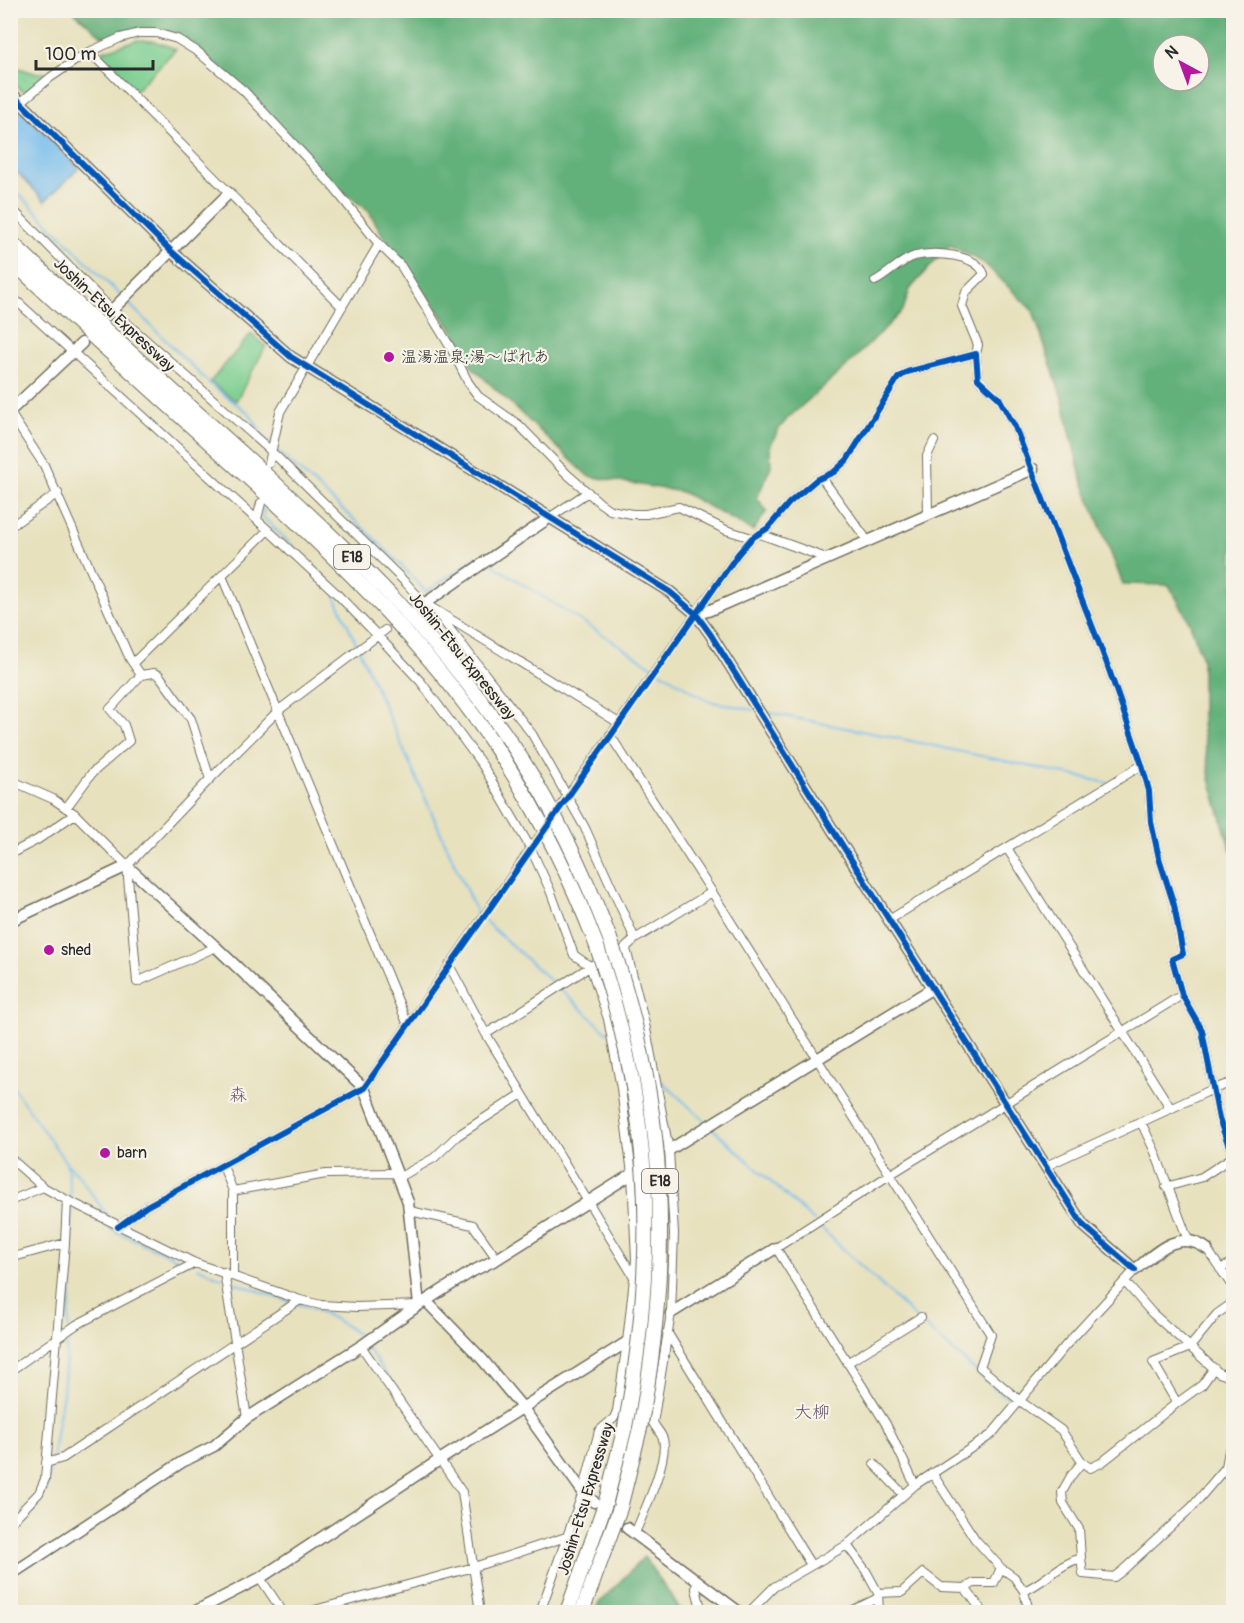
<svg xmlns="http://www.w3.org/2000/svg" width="1244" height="1623" viewBox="0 0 1244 1623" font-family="Pangolin,'Klee One',sans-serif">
<rect width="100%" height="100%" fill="#f7f3e8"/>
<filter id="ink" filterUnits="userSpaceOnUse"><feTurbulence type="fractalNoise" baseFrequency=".0167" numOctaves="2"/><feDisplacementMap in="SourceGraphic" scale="12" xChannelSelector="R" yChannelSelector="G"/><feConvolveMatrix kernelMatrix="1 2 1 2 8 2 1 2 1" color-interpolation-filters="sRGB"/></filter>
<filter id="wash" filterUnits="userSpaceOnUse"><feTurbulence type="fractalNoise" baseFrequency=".008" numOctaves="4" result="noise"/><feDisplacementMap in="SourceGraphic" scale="24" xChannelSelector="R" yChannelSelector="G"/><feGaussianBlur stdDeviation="1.35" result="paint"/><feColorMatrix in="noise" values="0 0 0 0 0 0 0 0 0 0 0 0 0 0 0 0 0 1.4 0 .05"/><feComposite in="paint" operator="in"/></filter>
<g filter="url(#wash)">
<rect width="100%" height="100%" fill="#e7e1be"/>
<path fill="#7bce90" stroke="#537c5e" stroke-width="1.5" d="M137,40L154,41L176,49L136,90L102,59L103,51Z
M10,65L34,73H47L28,90L22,91L11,78Z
M251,334L266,346L236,401L210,382Z"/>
<path fill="#64b17a" stroke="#486e52" stroke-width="1.5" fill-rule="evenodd" d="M73,11H1233V852L1231,851L1210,779L1202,724V659L1190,623L1169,585L1123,584L1081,477L1062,398L1033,311L984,263L950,245L910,289L903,310L849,364L788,418L778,430L770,447L771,466L757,498L767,511L753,531L682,492L588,476L472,367L452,329L388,244L368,210L330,183L236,85L193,44L152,31L103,37ZM1163,45H1199V81H1163Z
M644,1557L682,1612H596L599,1603Z"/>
<path fill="#76bced" stroke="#50748c" stroke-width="1.5" d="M11,100L79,168L45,201L11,166Z"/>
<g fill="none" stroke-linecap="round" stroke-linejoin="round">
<path stroke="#76bced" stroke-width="2" d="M10,185L121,296
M125,300L210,384L250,414L264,438L271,445
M275,449C327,496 380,540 426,592L478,556L483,559
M264,506L263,517L327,580
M490,563L655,668
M335,596L477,914L608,1033
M660,671L708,701L753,710
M764,712L897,738L1108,783
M659,1079L708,1124
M10,1083L67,1164L71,1198
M712,1128L814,1221
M67,1164L76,1172L109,1218
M110,1224L111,1229L189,1264
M818,1225L917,1319L1002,1394L1009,1397
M197,1267L222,1278
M227,1280L290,1302
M298,1304C321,1310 339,1321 359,1335L362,1339
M68,1328L71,1292L72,1208
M367,1347L406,1404
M52,1458L63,1393L68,1333
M41,1495L47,1489L51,1464"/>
</g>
</g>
<g filter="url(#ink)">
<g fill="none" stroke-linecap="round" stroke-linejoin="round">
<path stroke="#c1bda1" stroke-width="8" stroke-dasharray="8 4" stroke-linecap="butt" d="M10,223L13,220"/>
<defs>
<path id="street" d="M90,52L342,307
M21,102L51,77L85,54L120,38L139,33H156L177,39L198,52L244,91L330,183L379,244L401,266L452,350L468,382L478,396L519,425L567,474L600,503L610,510L632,514H646L679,507L726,530L752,538
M10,207L112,310L271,451L406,583L424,603L619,723
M875,281C889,274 899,261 915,256C933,251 977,254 984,274L966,292L962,306L978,345L976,354
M10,295L268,530L336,593L377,635L421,682L483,766L531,849L550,890L574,955L590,966L608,1019L621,1088L632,1174L636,1260L627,1342L617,1411L614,1418L599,1431L583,1492L540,1612
M10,413L44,465L130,659L141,675L154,673L159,675L191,719L210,779
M269,463L280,412L379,244
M822,478L867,540
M928,514L927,456L934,441
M549,518L588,492
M257,519L261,503
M10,527L58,493
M760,534L826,558
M222,576L408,1025
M438,614L532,734L585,828L635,939
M133,663L268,530
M610,735L712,892L991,1335L980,1367L1020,1401L1061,1430L1082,1462L1090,1468L1101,1463L1177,1403L1153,1362L1190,1347L1217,1314L1234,1302
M10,780L53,799L75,814L127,866L137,982L216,947
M562,804L738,554L752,538L768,528L789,503L816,480L834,472L847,460L898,378L907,372L976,354L978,379L999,398L1015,427L1107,664L1142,765L1149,791L1151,822L1159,858L1174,905L1183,954L1172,959L1182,995L1202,1030L1219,1119L1234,1160
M66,808L92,773L129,741L124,725L110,709L141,675
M1007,848L1171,1109
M10,854L37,840L75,814
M127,866L210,779L279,710L385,630
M889,920L1142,765
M626,949L645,1024L669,1150L674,1234L671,1313L653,1423C656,1428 661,1433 663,1439C669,1459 643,1514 635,1533
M623,950L635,939L712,892
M449,965L486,1034L634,1277
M486,1034L594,964
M1141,1122L1155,1152L1188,1240
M10,1158L43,1187L67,1200L195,1263L300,1300L321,1305L357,1307L419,1305
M223,1166L233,1191V1275
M1046,1166L1213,1089L1234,1082
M398,1178L434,1158L457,1136L522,1094
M1166,1187L1202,1177L1231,1158
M233,1191L326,1174L396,1173
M10,1201L43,1187
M410,1211L473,1225L497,1259
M118,1227L147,1206L364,1088L539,837
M1207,1249L1234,1289
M10,1258L65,1243L67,1200
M1220,1269L1234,1262
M224,1272L247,1418
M1125,1282L1152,1313L1219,1373L1234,1378
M667,1332L811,1565
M361,1346L462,1492L480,1612
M847,1363L921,1317
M10,1371L76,1325L195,1263
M1177,1403L1202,1385L1214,1368
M46,1463L63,1458L300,1300
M874,1464L904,1495
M932,1473L975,1539L1001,1568L1014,1577L1024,1591L1029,1612
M915,1485L886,1424L776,1248L891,1174L1182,995
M10,1523L39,1493L45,1479L65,1243
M847,1545L866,1571L878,1593L879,1612
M1081,1558L1079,1529L1063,1503L1062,1492L1071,1476L1082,1462
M260,1578L283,1612
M697,1580L696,1589L702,1612
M1024,1591C1045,1582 1059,1564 1081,1558L1083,1574L1114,1577L1122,1571L1192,1507L1226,1467L1229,1451L1234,1446
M878,1593L902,1592L923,1573L941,1587L965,1588
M307,1612L474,1567L566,1537
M749,1612L774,1587L847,1545L915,1485L991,1435L1066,1345L1135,1270
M849,1612L878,1598
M983,1612L965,1588L974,1583H994L1001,1568"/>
<path id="secondary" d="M10,92L171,251L291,357L670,592L696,614L711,635L889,920L1083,1225L1135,1270C1156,1252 1179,1228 1207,1249
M107,315L229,193
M10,411L82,343
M418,608L549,518
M696,614L708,611L1033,469
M10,921L127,866L216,947L364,1088L408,1202L419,1305
M669,1150L933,988
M426,1301L482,1359L522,1407L583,1492L594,1502
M671,1313L776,1248
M627,1528L739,1612
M10,1575L182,1462L214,1446L247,1418L361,1346L419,1305L471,1272L497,1259L632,1174
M194,1612L260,1578L441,1459L627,1342"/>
<path id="highway" d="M10,241C80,308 152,372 224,437C321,524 419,614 495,720C544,787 580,861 610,939
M10,259C82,328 156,394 230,461C313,536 397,614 465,704C521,778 563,858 596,944
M567,1612L606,1501L625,1427
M582,1612L620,1508L640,1428"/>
</defs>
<use href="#street" stroke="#6d6b5e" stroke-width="10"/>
<use href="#secondary" stroke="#6d6b5e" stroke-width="13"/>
<use href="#highway" stroke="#6d6b5e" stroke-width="16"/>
<use href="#street" stroke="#fff" stroke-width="8"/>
<use href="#secondary" stroke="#fff" stroke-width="10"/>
<use href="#highway" stroke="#fff" stroke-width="14"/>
<defs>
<path id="highway-bridge" d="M610,939C667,1107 673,1255 640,1428
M596,944C653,1111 658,1255 625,1427"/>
</defs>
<use href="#highway-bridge" stroke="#6d6b5e" stroke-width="16" stroke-linecap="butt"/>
<use href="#highway-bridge" stroke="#fff" stroke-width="14"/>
<defs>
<path id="cycleway" d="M10,92L171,251L291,357L670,592L696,614L711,635L889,920L1083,1225L1135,1270
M118,1227L147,1206L364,1088L738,554L752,538L768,528L789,503L816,480L834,472L847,460L898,378L907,372L976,354L978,379L999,398L1015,427L1107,664L1142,765L1149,791L1151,822L1159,858L1174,905L1183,954L1172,959L1182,995L1202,1030L1219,1119L1234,1160"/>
</defs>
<use href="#cycleway" stroke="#f7f3e8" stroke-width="10"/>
<use href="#cycleway" stroke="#0057b8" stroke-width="6"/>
</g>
</g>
<g fill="#b5179e" stroke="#f7f3e8" stroke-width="2">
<circle cx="389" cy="357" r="6"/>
<circle cx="49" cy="950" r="6"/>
<circle cx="105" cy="1153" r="6"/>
</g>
<g text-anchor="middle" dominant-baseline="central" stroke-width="4.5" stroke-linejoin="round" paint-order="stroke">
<g fill="#f7f3e8" stroke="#686764" stroke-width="1.5">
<rect x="334" y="545" width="36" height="24" rx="4.5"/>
<rect x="642" y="1169" width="36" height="24" rx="4.5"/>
</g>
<g font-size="15" font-weight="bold" fill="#2b2b2b">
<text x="352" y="557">E18</text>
<text x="660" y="1181">E18</text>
</g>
<g font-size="16" fill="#2b2b2b" stroke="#f7f3e8">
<text transform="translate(114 315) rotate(43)">Joshin-Etsu Expressway</text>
<text transform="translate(462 656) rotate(51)">Joshin-Etsu Expressway</text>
<text transform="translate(586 1499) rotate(-73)">Joshin-Etsu Expressway</text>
</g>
<g font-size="16" fill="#2b2b2b" stroke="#f7f3e8" text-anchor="start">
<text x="401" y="357">温湯温泉;湯〜ぱれあ</text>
<text x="61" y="950">shed</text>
<text x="117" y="1153">barn</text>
</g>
<g font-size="18" fill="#645366" stroke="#f7f3e8">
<text x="238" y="1095">森</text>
<text x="812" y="1412">大柳</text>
</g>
</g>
<rect width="1244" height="1623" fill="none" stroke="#f7f3e8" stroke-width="36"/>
<g transform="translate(1181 63) rotate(319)"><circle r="28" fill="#f7f3e8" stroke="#a5a39c" stroke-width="1.5"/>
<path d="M0-4.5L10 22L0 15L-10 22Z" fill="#b5179e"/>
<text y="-9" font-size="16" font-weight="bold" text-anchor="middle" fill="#2b2b2b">N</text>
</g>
<path d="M36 60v9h117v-9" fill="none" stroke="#2b2b2b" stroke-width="3"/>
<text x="45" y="60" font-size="18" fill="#2b2b2b" stroke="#f7f3e8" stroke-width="4.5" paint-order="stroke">100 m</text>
</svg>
